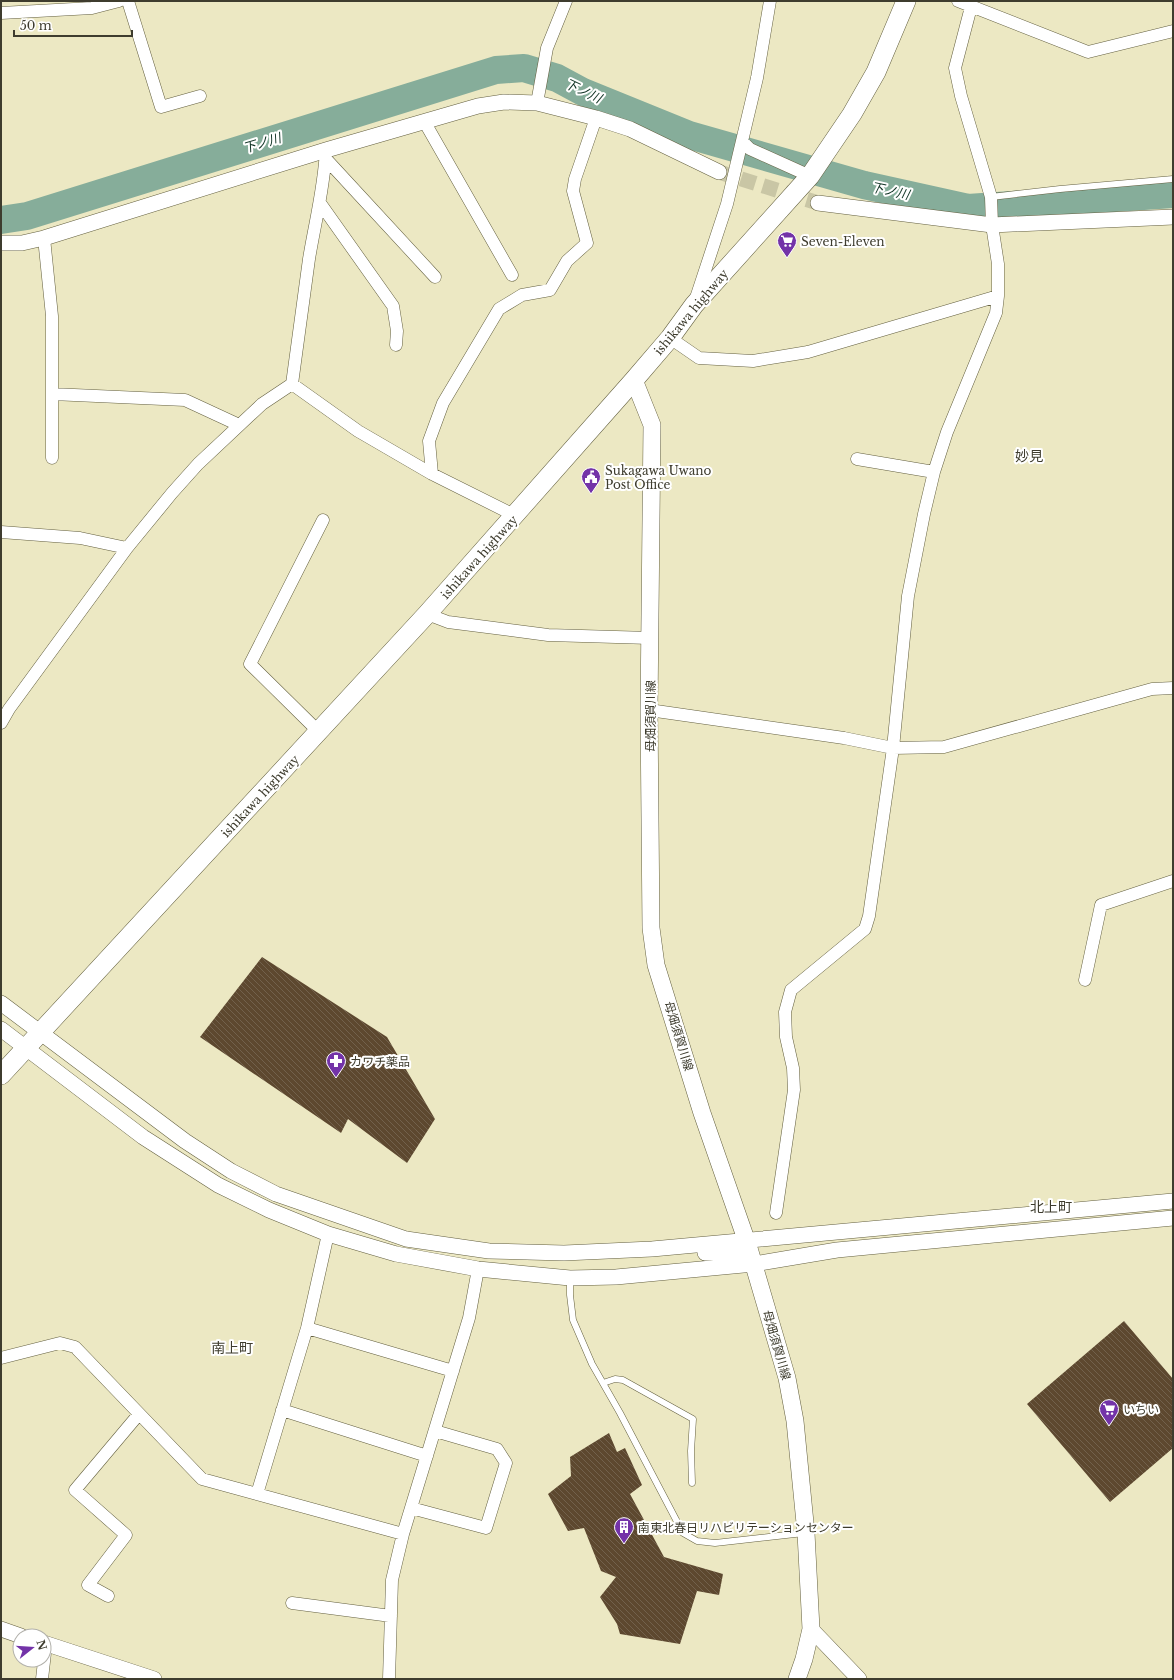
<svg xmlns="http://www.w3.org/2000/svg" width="1174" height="1680" viewBox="0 0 1174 1680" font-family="'Libre Baskerville','Noto Sans JP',serif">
<defs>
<pattern id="building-back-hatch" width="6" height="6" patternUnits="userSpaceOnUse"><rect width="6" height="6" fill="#5d482f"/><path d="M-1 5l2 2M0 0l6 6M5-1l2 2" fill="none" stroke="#72614c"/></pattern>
</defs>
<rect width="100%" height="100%" fill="#ece8c3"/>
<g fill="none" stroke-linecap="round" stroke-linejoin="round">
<path stroke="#86ad9a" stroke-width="28" d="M1,220L27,216L496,70L524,68L557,78L583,92L689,135L864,185L968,208L1173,194"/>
</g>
<path fill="url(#building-back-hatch)" d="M262,957L387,1037L435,1119L407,1163L348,1119L341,1133L200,1037Z
M1124,1321L1173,1379V1448L1110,1502L1027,1404Z
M609,1433L617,1452L625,1448L642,1485L630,1494L664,1557L723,1574L719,1595L697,1591L680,1644L620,1634L617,1624L600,1597L616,1577L601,1571L584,1528L568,1531L548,1494L571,1476L570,1457Z"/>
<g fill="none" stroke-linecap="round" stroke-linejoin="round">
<path stroke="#c9c6a5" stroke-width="15" stroke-dasharray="15 8" stroke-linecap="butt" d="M719,172L818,203"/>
<defs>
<path id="service" d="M991,197L1060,189L1173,179
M570,1278V1295L573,1320L592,1364L620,1413L683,1533L697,1541L715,1543L804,1533
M603,1383L615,1379L623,1380L693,1419L691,1451L692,1483"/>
<path id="minor" d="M128,1L161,107L200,96
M958,1L1088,52L1173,31
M1,13L92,8L119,1
M537,103L547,48L566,1
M424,121L512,275
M742,141L750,149L810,176
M326,159L435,277
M320,203L393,306L397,331L396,345
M44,238L52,316V458
M696,298L727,204L757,78L770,1
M670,338L699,358L753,361L808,352L998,296
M292,384L358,431L432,474L516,516
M52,394L185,400L239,425
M857,459L934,472
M432,474L429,441L443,403L499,309L522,295L550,290L567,261L587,243L573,191L575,179L596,118
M1,532L80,538L127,548
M427,614L448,622L548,635L650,638
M649,710L844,738L893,748L944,747L1152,689L1173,688
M1,723L9,709L127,548L172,493L198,464L262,404L292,384C298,342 303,301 309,259C315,222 324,189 326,150
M319,732L250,664L323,520
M1085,980L1101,905L1173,881
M776,1213L794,1090L793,1068L786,1037L785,1012L791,990L865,929L869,916L893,748L908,596L924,514L934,472L947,432L996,313L998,296V264L992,225L991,197L961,96L955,68L971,7
M307,1328L453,1371
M1,1358L60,1343L75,1347L202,1479L403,1534
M282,1410L427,1456
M257,1494L307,1328L328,1234
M411,1508L486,1528L506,1463L497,1449L435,1431
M108,1596L88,1585L126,1535L75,1490L139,1414
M292,1603L391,1616
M42,1679L46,1644
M389,1679L392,1580L403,1534L469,1318L478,1269"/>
<path id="tertiary" d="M818,203L992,225L1173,217
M1,243H22L44,238L326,150L478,106L504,102L537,103L596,118L630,129L719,172
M1,1003L185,1141L231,1171L276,1194L406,1239L489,1251L564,1253L652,1249L1173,1201
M1,1029L143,1137L218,1185L269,1210L328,1234L396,1254L478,1269L570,1278L616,1277L754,1264L837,1250L1173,1218
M705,1253L750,1251
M1,1629L21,1636
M811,1629L859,1679
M44,1643L154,1679"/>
<path id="secondary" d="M634,380L652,425L649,710L651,928L656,965L702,1113L748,1245L787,1378L795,1421L806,1533L811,1629L804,1659L797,1679"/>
<path id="primary" d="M1,1075L427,614L634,380L670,338L694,305L810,176L852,114L876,72L906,1"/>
</defs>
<use href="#service" stroke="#646040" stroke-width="7"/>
<use href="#minor" stroke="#646040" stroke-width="13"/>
<use href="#tertiary" stroke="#646040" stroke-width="16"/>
<use href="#secondary" stroke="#646040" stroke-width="18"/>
<use href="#primary" stroke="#646040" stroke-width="20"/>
<use href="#service" stroke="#fff" stroke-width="6"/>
<use href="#minor" stroke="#fff" stroke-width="12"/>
<use href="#tertiary" stroke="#fff" stroke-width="15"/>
<use href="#secondary" stroke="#fff" stroke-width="17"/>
<use href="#primary" stroke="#fff" stroke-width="19"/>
</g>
<defs>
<symbol id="supermarket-pin" viewBox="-11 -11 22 30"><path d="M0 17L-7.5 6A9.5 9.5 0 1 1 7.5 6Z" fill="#7333a8" stroke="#fff"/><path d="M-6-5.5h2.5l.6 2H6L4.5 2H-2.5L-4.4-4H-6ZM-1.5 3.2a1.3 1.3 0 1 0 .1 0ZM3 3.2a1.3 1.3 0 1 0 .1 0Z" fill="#fff"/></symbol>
<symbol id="civic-pin" viewBox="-11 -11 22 30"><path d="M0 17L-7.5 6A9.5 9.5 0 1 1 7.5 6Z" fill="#7333a8" stroke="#fff"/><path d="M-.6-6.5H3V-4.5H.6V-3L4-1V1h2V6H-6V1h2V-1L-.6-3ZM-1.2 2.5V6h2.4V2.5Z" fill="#fff"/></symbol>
<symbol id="pharmacy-pin" viewBox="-11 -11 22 30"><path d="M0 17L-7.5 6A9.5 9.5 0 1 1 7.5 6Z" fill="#7333a8" stroke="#fff"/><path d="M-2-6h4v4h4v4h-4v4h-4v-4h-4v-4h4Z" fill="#fff"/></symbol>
<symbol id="building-pin" viewBox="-11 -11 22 30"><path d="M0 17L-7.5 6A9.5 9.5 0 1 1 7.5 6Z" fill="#7333a8" stroke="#fff"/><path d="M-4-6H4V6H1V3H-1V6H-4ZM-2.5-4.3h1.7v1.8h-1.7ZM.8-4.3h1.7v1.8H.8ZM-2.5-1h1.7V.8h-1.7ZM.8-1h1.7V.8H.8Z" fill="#fff"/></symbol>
</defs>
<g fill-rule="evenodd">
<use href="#supermarket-pin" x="776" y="230" width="22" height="30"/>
<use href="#civic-pin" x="580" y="466" width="22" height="30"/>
<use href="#pharmacy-pin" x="325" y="1050" width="22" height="30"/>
<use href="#supermarket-pin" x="1098" y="1398" width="22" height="30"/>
<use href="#building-pin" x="613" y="1516" width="22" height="30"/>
</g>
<g text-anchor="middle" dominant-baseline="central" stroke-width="4" stroke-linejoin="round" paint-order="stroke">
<g font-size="12" fill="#3e3c2e" stroke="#fff" text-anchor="start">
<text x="801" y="241">Seven-Eleven</text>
<text x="605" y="470">Sukagawa Uwano<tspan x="605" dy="14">Post Office</tspan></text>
<text x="350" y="1061">カワチ薬品</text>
<text x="1123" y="1409">いちい</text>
<text x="638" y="1527">南東北春日リハビリテーションセンター</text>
</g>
<g font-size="12" fill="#3e3c2e" stroke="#fff">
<text transform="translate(691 312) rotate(-50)">ishikawa highway</text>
<text transform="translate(479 557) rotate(-48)">ishikawa highway</text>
<text transform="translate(650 716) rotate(-90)">母畑須賀川線</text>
<text transform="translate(260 796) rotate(-47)">ishikawa highway</text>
<text transform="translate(679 1036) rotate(73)">母畑須賀川線</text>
<text transform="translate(777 1345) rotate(74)">母畑須賀川線</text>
</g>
<g font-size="13" font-style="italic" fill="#0f3223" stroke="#fff">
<text transform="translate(583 91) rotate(25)">下ノ川</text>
<text transform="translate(262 143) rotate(-17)">下ノ川</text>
<text transform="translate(890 191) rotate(12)">下ノ川</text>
</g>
<g font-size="14" fill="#3e3c2e" stroke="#fff">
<text x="1029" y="456">妙見</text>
<text x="1051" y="1207">北上町</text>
<text x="232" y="1348">南上町</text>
</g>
</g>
<rect width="1174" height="1680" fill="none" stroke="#3e3c2e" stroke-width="4"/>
<g transform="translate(32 1648) rotate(73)"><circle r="19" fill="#ffffff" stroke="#b2b1ab"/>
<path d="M0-3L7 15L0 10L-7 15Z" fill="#7333a8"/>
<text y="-6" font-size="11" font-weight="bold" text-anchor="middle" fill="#3e3c2e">N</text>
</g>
<path d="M14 30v6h118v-6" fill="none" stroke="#3e3c2e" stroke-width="2"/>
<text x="20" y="30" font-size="12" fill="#3e3c2e" stroke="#ffffff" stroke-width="3" paint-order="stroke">50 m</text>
</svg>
